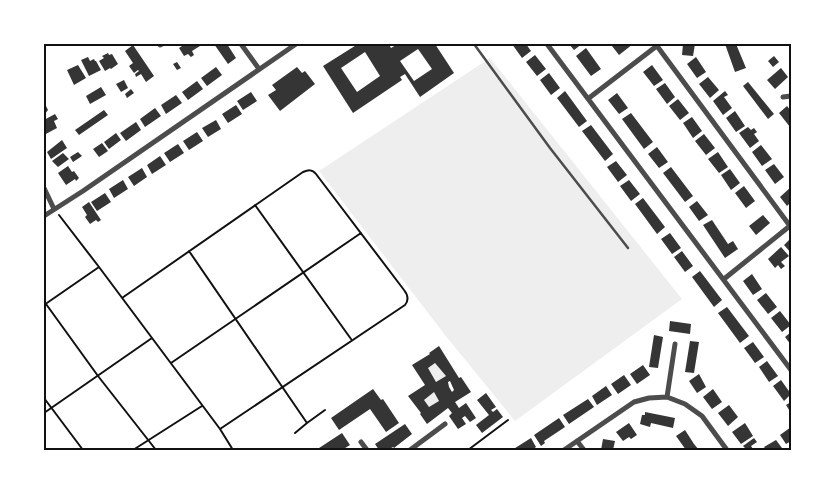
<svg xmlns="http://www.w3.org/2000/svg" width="835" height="494" viewBox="0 0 835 494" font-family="'Open Sans',sans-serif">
<rect width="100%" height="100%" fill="#fff"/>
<path fill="#eee" d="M490,58L682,299L515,421L445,335L319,171Z
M435,363L446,376L436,382L428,368Z
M434,392L439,401L429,407L424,400Z"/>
<path fill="#353535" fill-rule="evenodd" d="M185,44H198L200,46L192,51L194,55L191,57L188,54L184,56L179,48Z
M214,44H227L236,58L228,64Z
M358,44H389L391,48L396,45L395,44H435L454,73L420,97L405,74L400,77L402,80L353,113L323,66ZM418,49L432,69L414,81L400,61ZM365,52L380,76L357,92L341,68Z
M512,44H526L531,51L522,58Z
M569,44H582L574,50Z
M614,44H633L619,55L612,46Z
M683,44H695L693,56L682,55Z
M725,44H736L746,68L735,72Z
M133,45L154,76L146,82L141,74L136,77L135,74L139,71L138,70L134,73L129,66L133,63L125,51Z
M586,48L601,69L591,76L576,56Z
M108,53L109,55L112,54L118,64L111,69L110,68L105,71L99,61L104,58L102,56Z
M535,55L546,69L537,76L526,62Z
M774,56L779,62L773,67L768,61Z
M88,57L90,61L94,59L95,61H96L101,70L89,76L81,60Z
M696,57L706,72L697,78L687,64Z
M177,62L181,68L177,70L173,64Z
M78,65L86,78L74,85L67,70Z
M652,65L663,80L654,86L643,72Z
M216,67L222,75L207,86L201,78Z
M297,67L302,73L305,71L315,84L280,111L268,95L276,90L272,85Z
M781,68L788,77L775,89L767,80Z
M549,73L560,88L551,95L540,80Z
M708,77L719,90L710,98L699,84Z
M124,80L128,88L121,92L116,84Z
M197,81L203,89L188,100L182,92Z
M748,82L774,114L768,119L743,86Z
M665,83L675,97L667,104L656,89Z
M101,87L106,95L90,104L86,96Z
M131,89L134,93L127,98L125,94Z
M565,91L587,121L579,127L557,98Z
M725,91L728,95L724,97L732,108L723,115L713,101Z
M251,92L257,101L243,110L237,101Z
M617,93L628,108L619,114L608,100Z
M176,95L182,103L166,114L161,105Z
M678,99L689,113L680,120L669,106Z
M236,105L242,114L228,123L222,114Z
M46,106L48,110L44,115V108Z
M787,106L791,111L790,127L779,113Z
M155,108L161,116L145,127L140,119Z
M104,110L108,115L79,135L75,130Z
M735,111L745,126L736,132L726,118Z
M631,113L653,142L644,149L622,119Z
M55,114L58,119L54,121L57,128L44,135V120Z
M692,117L702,131L693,138L683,123Z
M216,120L221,129L208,137L202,128Z
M136,122L141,130L126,141L120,133Z
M591,125L613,154L605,161L582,131Z
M748,127L751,130L754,128L757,132L754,134L759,141L750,148L739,133Z
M197,132L203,141L189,150L183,141Z
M116,133L121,140L109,149L104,142Z
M704,134L715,148L706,155L695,141Z
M62,140L67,148L51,159L47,152Z
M102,143L108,151L99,157L93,149Z
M178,144L184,153L170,162L164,153Z
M761,145L772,159L762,166L752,152Z
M657,147L668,162L659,168L648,154Z
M78,152L82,156L73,162L70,157Z
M718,152L728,167L719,173L708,159Z
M63,153L69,159L58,167L52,161Z
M160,156L166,165L152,174L147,165Z
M616,161L627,175L618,182L607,167Z
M774,164L784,177L775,184L765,170Z
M68,166L72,172L74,171L79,178L76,181L75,179L66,185L58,173Z
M671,167L693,196L685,202L663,173Z
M142,168L147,177L134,186L128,177Z
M730,169L740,183L731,190L721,175Z
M123,180L128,189L114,198L109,189Z
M629,180L640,194L631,201L620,186Z
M744,186L755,201L746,208L735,193Z
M791,187V202L787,206L780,197Z
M105,193L111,202L97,211L91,202Z
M643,198L665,227L657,234L635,204Z
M697,201L708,215L699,221L689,207Z
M89,202L101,220L98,222L96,220L90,224L85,217L87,215L82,207Z
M763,215L770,223L756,235L749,226Z
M712,220L728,244L733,241L738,249L725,258L703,225Z
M670,233L681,248L672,254L661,239Z
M791,238V253L784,245Z
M781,247L789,256L781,262L785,266L781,269L778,265L775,268L768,259Z
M682,251L693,266L685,272L674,257Z
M700,271L722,300L714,307L692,277Z
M752,274L762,289L753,295L743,281Z
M766,293L777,307L768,314L757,300Z
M727,307L749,336L740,343L718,313Z
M780,311L791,325L782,332L771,318Z
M670,321L691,324L690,334L669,331Z
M791,332V345L785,337Z
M654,335L663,337L658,368L649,367Z
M690,341L699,342L694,373L685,372Z
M753,342L764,357L755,363L744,348Z
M439,346L459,378L461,377L471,392L455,402L459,408L466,403L476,418L470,422L465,416L462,418L466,424L458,429L449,416L452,413L448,408L427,424L420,414L421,413L408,396L425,385L412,365L430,354L429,353ZM435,363L446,376L436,382L428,368ZM450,381L454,390L452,392L449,387L448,382ZM434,392L439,401L429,407L424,400Z
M767,361L778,376L769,382L759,367Z
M643,365L650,375L637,384L630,374Z
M699,374L706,387L697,393L689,381Z
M624,375L631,385L618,394L611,384Z
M781,380L791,394L784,401L773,386Z
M606,386L612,395L597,405L592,396Z
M373,389L381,400L383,399L399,423L386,432L370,409L339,430L331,418Z
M713,389L722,402L712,409L703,397Z
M486,393L496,407L491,410L493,412L497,409L503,417L482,433L476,425L489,415L477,400Z
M588,399L594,407L569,424L563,415Z
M791,402V413L786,405Z
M729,405L738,417L728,426L718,413Z
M645,412L675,418L673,428L651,423L650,427L640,424L642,415H645Z
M559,418L565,427L544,441L545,443L541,446L534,435Z
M629,423L637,435L631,439L629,437L623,441L616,432Z
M745,423L753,436L741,444L732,432Z
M405,424L412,434L394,448L393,447L388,450H379L375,444Z
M791,427V441L786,444L780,435Z
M685,430L694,444L699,450H686L676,436Z
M342,433L350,445L342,450H316Z
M531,438L536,447L532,450H512Z
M754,438L757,442L751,446L753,449L762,448V450H747L743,446Z
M603,439L615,441L613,450H601Z
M776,440L782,448L779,450H766L764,447Z"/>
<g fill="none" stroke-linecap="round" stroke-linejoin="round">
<path stroke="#111" stroke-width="2" d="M255,205L351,339
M189,251L307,423L295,433
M99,267L220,429L233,450
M122,298L303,172C308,170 312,169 316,174L404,290C408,295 409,300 405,305L220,429
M46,304L98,376L156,450
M44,305L99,267L59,215
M171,363L361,233
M44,398L83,450
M44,413L152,338
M307,423L325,410
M133,450L202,406
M468,450L508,420"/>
<path stroke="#4c4c4c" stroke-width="2.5" d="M474,44L550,148L628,248"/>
<path stroke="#4c4c4c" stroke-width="5" d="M241,44L259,69
M547,44L791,370
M160,45L162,44
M657,46L790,226
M783,97L791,96
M589,98L658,45
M44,188L54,209
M44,216L83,191L296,44
M724,279L791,225
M667,397L675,344
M577,441L584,450
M361,442L367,450
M410,450L445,424
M564,450L634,402L649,398L667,397L685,404L702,416L727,450"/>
</g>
<rect width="835" height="494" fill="none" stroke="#ffffff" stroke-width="90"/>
<rect x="45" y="45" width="745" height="404" fill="none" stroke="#111" stroke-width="2"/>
</svg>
